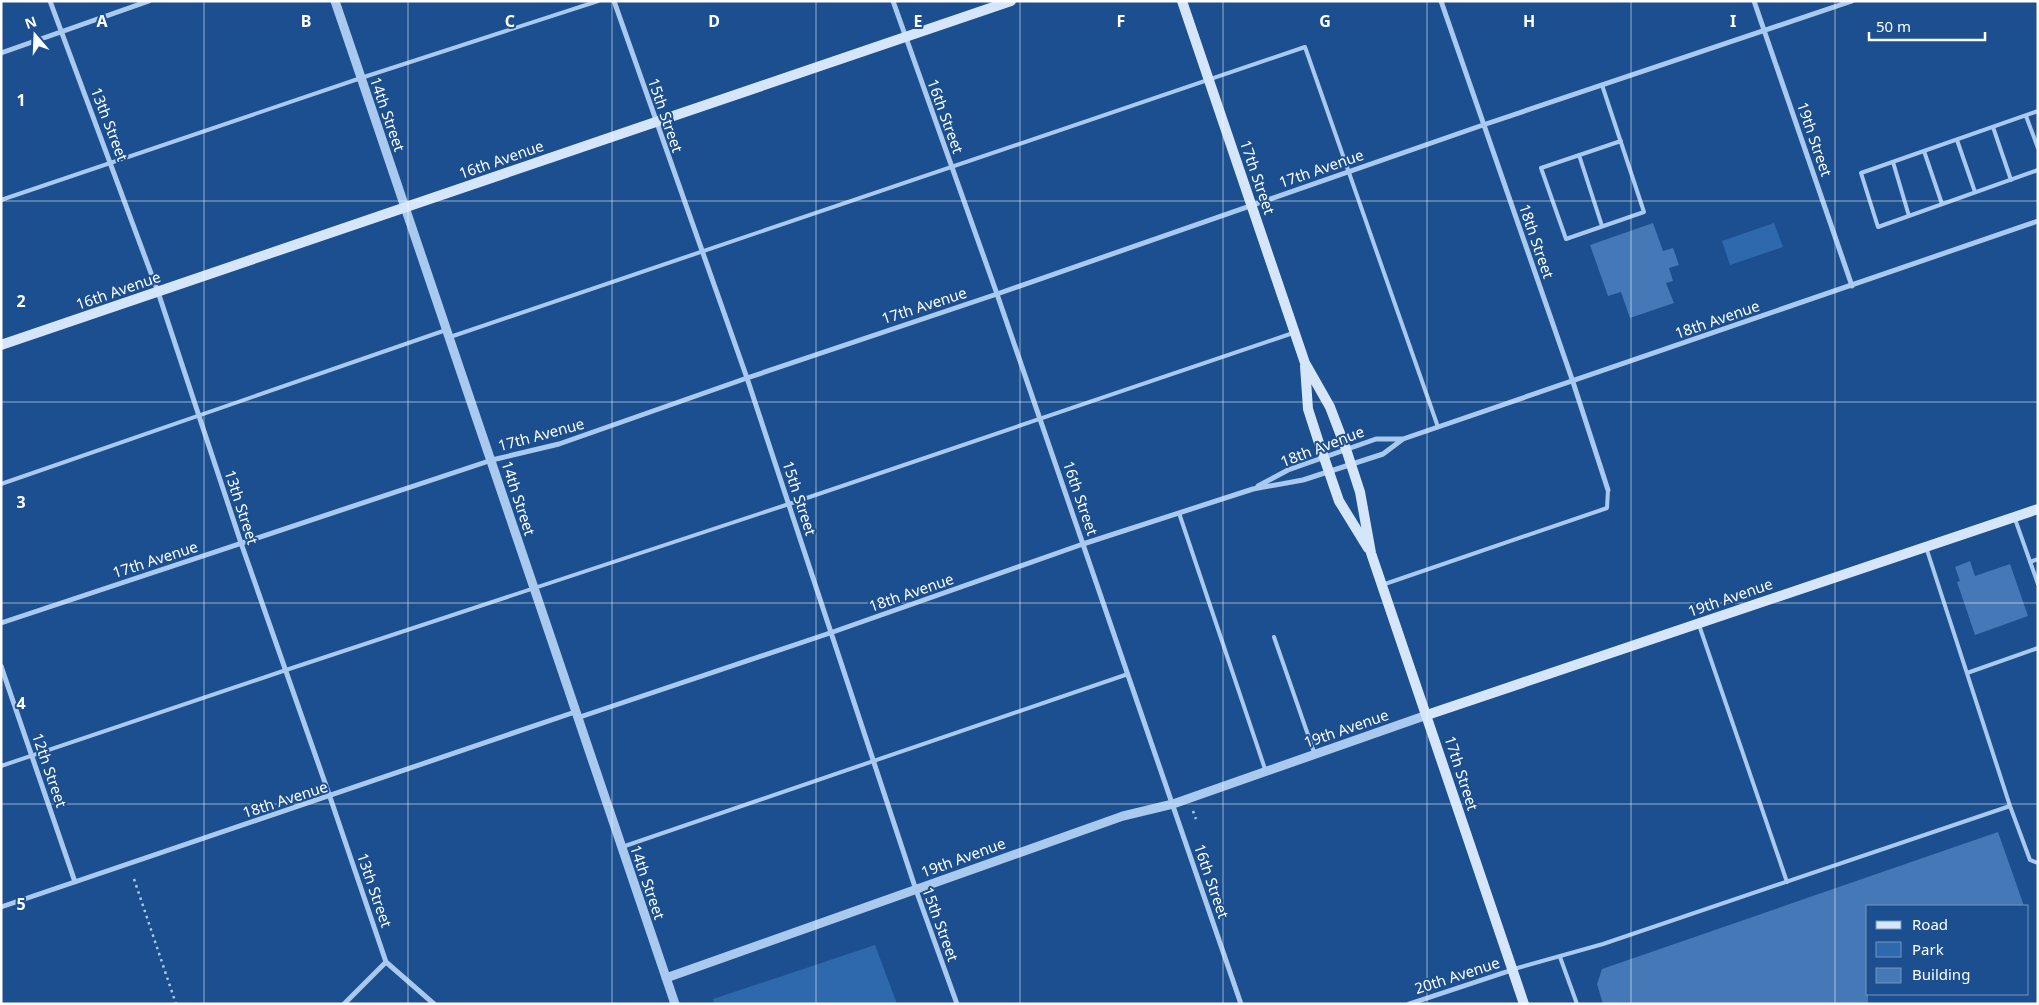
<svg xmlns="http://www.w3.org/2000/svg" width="2039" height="1005" viewBox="0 0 2039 1005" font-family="'Noto Sans',sans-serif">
<rect width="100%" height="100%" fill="#1b4f8f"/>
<path fill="#2e69ad" d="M1774,223L1783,247L1730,265L1722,241Z
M875,945L897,1004H714L713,999Z"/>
<path fill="#4478b7" d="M1653,223L1663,251L1673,248L1679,265L1669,268L1673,281L1666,283L1674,303L1630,318L1621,292L1608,296L1590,245Z
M1970,561L1975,576L2010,564L2028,616L1975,635L1957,582L1960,581L1955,567Z
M1998,832L2024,906H1868V1004H1603L1597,984L1602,969Z"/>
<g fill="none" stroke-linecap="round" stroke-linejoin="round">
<path stroke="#a9c9ee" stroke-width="2.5" stroke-dasharray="2.5 4" stroke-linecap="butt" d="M1193,811L1196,819
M134,879L176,1004"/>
<path stroke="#a9c9ee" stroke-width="4" d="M1602,85L1644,212L1566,239L1541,168L1621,141
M2038,111L1861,173L1878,227L2038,170
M2026,116L2038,148
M1993,127L2011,180
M1957,140L1975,192
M1924,151L1942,204
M1579,155L1602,226
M1893,162L1909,216
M1,200L361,78L598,1
M450,337L1305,47L1438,427
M1,484L446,330
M1179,513L1266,772
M2015,519L2038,584
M1926,547L2010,806L2030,860L2038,863
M2030,562L2038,559
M1382,585L1607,508L1608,490
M1699,625L1787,882
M1274,637L1315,755
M1967,673L2038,648
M1,766L286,670L789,504L1293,333
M622,847L1128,674
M1560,957L1577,1004
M1514,969L1603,944L2010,806"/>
<path stroke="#a9c9ee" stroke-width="5" d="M50,1L158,292L241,543L330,797L386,962L434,1004
M614,1L747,378L916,890L957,1004
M893,1L997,294L1241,1004
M1441,1L1573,382L1608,490
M1754,1L1852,286
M1,53L149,1
M1258,486L1288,470L1376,439H1402
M1,623L492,460L559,444L747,378L997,294L1483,125L1852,1
M1,666L75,882
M577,718L830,633L1083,544L1253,489L1303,480L1383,454L1403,439L2038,221
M1,907L575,712
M344,1004L386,962
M1409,1004L1512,970"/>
<path stroke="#a9c9ee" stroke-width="9" d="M335,1C449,335 560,670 675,1004
M666,978L1123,816L1173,804L1427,715"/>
<path stroke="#d6e6fa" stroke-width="10" d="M1182,1L1305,363L1330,407L1346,449L1360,492L1371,553L1524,1004
M1,345L1011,1
M1305,366L1308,409L1318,440L1339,501L1368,548
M1427,715L2038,509"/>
</g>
<path fill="none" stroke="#fff" stroke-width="1" stroke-opacity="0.55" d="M204,1V1004M408,1V1004M612,1V1004M816,1V1004M1020,1V1004M1223,1V1004M1427,1V1004M1631,1V1004M1835,1V1004M1,201H2038M1,402H2038M1,603H2038M1,804H2038"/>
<g text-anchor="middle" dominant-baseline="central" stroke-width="4" stroke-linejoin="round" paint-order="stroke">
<g font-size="15" fill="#fff" stroke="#1b4f8f">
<text transform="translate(388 114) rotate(71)">14th Street</text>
<text transform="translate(666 115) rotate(71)">15th Street</text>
<text transform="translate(946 116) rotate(70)">16th Street</text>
<text transform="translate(110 124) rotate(69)">13th Street</text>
<text transform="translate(1815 139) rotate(71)">19th Street</text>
<text transform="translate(501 159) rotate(-19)">16th Avenue</text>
<text transform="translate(1321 168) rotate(-19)">17th Avenue</text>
<text transform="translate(1258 177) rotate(71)">17th Street</text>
<text transform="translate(1537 241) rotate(71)">18th Street</text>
<text transform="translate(118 290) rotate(-19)">16th Avenue</text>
<text transform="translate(924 305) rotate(-18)">17th Avenue</text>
<text transform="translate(1717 319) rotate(-19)">18th Avenue</text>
<text transform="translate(541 434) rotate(-15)">17th Avenue</text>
<text transform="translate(1322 446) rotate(-21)">18th Avenue</text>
<text transform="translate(519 498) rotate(72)">14th Street</text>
<text transform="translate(800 498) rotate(72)">15th Street</text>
<text transform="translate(1081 498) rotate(71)">16th Street</text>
<text transform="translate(242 507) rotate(72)">13th Street</text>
<text transform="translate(155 559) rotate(-18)">17th Avenue</text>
<text transform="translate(911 592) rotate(-19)">18th Avenue</text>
<text transform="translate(1730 597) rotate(-19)">19th Avenue</text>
<text transform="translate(1346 728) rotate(-19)">19th Avenue</text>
<text transform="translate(50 770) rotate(71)">12th Street</text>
<text transform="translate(1462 773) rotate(72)">17th Street</text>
<text transform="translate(285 799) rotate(-18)">18th Avenue</text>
<text transform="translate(963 857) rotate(-20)">19th Avenue</text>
<text transform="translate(1212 881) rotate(71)">16th Street</text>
<text transform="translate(648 882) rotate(71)">14th Street</text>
<text transform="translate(375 890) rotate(71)">13th Street</text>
<text transform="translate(941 924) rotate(70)">15th Street</text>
<text transform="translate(1457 975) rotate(-18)">20th Avenue</text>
</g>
</g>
<g font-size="16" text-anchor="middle" font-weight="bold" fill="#fff" stroke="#1b4f8f" stroke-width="4" stroke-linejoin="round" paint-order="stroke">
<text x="102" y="27">A</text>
<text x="306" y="27">B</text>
<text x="510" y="27">C</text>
<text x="714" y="27">D</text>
<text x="918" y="27">E</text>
<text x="1121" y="27">F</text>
<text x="1325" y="27">G</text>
<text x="1529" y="27">H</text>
<text x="1733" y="27">I</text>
<text x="21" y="106">1</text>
<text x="21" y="307">2</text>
<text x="21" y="508">3</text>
<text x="21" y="709">4</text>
<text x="21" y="910">5</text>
</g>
<rect width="2039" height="1005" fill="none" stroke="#ffffff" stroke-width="5"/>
<rect x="1866" y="905" width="162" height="90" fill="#1b4f8f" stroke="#7695bc"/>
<rect x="1876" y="921" width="25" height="8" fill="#d6e6fa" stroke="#7695bc"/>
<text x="1912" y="930" font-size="15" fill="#ffffff">Road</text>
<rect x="1876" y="942" width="25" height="15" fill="#2e69ad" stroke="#7695bc"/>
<text x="1912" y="955" font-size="15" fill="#ffffff">Park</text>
<rect x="1876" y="968" width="25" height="15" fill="#4478b7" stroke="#7695bc"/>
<text x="1912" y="980" font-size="15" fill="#ffffff">Building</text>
<g transform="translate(35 35) rotate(341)" stroke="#1b4f8f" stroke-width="4" paint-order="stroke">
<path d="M0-4L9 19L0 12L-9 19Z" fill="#ffffff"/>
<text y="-8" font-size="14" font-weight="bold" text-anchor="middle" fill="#ffffff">N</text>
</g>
<path d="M1869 32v8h116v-8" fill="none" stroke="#ffffff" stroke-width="2.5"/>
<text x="1876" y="32" font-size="15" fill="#ffffff" stroke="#1b4f8f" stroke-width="4" paint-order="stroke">50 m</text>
</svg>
